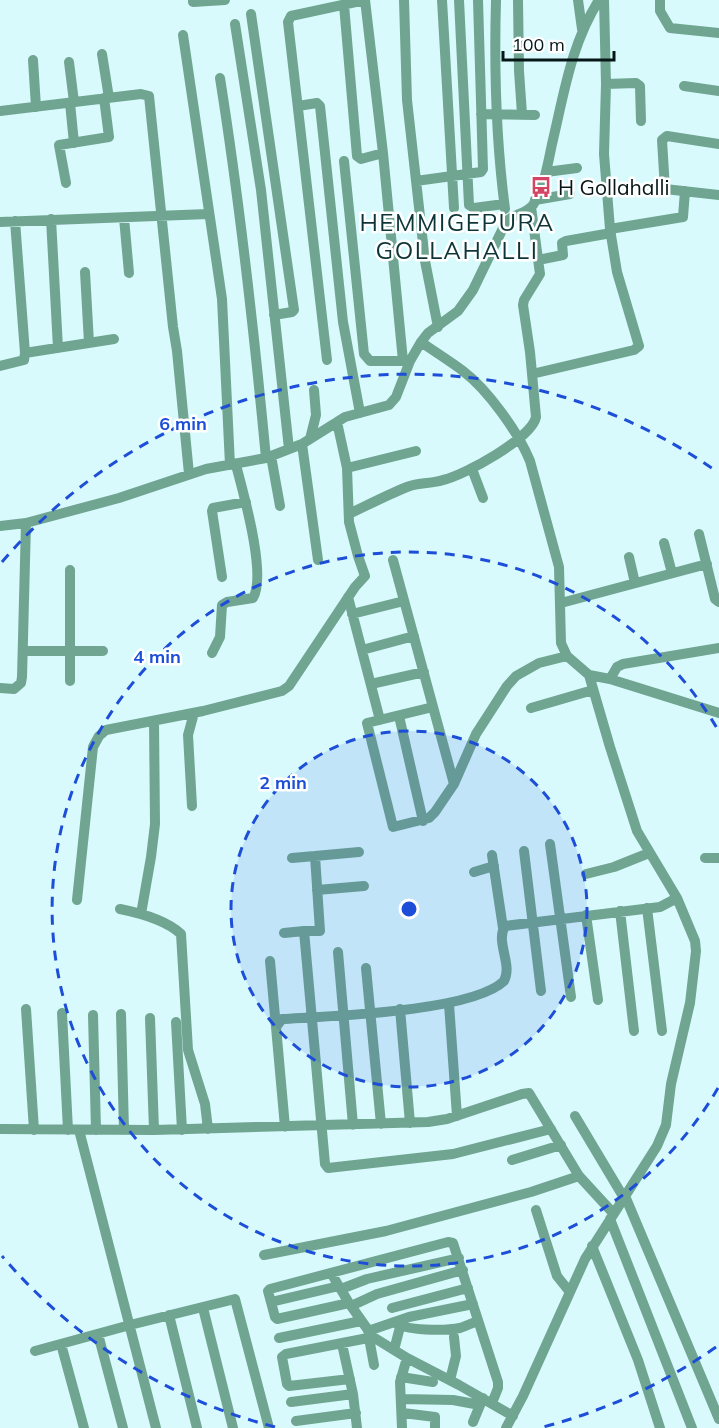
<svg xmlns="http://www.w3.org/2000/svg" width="719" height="1428" viewBox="0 0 719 1428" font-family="Mulish,sans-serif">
<rect width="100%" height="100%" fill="#d9fafd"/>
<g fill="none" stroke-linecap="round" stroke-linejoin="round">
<path stroke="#70a591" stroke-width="10" d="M193,0V2L225,0
M365,0L383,153L403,361
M404,0L407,100L425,261L438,327
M442,0L454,208
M459,0L469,205L474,208L504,204
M496,0C494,70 496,140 505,209
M518,0L519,71L522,114
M578,0L582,29
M660,0V11L670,28L719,33
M344,5L357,156L361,159L383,153
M251,14L294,310L292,312L274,315
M235,24L261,190L289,449
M183,35L222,299L230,465
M102,54L109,98
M33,60L36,107
M69,62L74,102
M220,78C240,204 254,331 266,458
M606,84L636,83L640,86L641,121
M684,86L719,91
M70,103L74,143
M298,106L317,103L320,106L343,322L360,413
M0,111L141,94L149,96L173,327L177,351L189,474
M481,114L535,115
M719,144L667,136L662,140L665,189L719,195
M344,161L364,354L370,361H409
M546,172L577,168
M416,181L481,172L483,169L478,0
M66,183L59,145L109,137L104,98
M535,200L570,194
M124,218L129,273
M51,219L58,348
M15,221L25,353
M0,222L208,214
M610,229L683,217L685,191
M538,260L563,255L562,243L566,241L611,233
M85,272L89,343
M421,342C435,352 450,361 463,371C488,390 518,432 530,461L559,567L561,643L567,656L589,675L610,679L719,713
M327,360L288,22L291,16L365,0
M0,366L24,360L25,353L114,339
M532,374L634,350L639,346L617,272L610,229L604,154L606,84L604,0
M310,439L316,415L314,390
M302,444L318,560
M271,456L280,506
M347,468L416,451
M472,469L483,498
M349,514C368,505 387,495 407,487C419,482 432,484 443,480C465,475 532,438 536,417L530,352L523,305L524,300L540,274L531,207
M0,526L26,523L119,498L206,469L266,458L302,444L345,417L389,405L396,397L410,361L421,342L428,333L458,311L473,290L506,222C513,214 526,214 533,205C544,188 548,163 552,144C564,94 571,44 599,0
M699,534L715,599L719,602
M664,543L672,573
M629,557L635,583
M393,560L454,784
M222,577L212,511L213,508L246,502
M348,597L380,720
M561,603L707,564
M352,614L404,601
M362,650L414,636
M23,651H103
M212,653L220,637L222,605L227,602L253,598C267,575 243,492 236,465
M610,679L617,667L623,664L719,648
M70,681V570
M371,684L424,672
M0,688L14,689L21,683L22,677L26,523
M433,707L367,723L393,827L429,818L435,812L454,784L476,734L507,686L516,676L539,663L567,656
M531,708L593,690
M399,716L423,821
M192,806L188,735L194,713
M550,844L571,997
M524,851L541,991
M492,855L503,928
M315,856L359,852
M292,858L315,856L320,931H304
M705,858H719
M474,872L494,866
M586,874L614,867L649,853
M317,890L364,886
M77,900L93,747L99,736L106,730L203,711L282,691L289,686L355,587L365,576L358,556L349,522L347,468L337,422
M647,908L662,1031
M120,909C140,913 166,920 181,934L188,1050L205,1104L208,1129
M620,911L634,1031
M141,914L151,857L155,824L154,721
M586,915L598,1000
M284,933L304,931L325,1164L328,1168L453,1154L551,1129
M338,952L353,1125
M270,961L276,1027
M366,968L381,1124
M449,1004L457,1116
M26,1009L34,1130
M400,1009L410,1123
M62,1013L68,1130
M121,1014L124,1130
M93,1015L96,1130
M150,1018L154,1130
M176,1022L182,1130
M575,1116L624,1198
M285,1127L276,1027L282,1019C329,1016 472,1012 504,981C513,964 495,942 505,926L660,907L677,898
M0,1129L154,1130L428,1122L447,1119L522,1094L529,1093L579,1176L613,1213
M79,1130L156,1428
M512,1160L561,1145
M625,1196L719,1419
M536,1210L557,1276L569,1291
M610,1219L692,1428
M592,1246L638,1360L660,1428
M264,1255L386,1231L531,1192L579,1176
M331,1273L349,1303L373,1337L407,1358L459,1385L513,1416
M341,1289L367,1279L459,1258
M271,1302L339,1286
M349,1303L277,1319L275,1317L268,1291L270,1289L448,1242L453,1243L498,1382V1388L492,1403
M351,1306L377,1294L463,1270
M203,1308L233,1428
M392,1308L468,1288
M169,1315L197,1428
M394,1322C405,1331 445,1331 460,1328C466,1326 472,1323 478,1321
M368,1331L409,1317L473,1304
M98,1334L123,1428
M279,1338L361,1321
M369,1338L374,1365
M61,1344L84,1428
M342,1344L353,1394L357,1428
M394,1350L400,1327
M35,1351L130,1325L235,1299L269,1428
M401,1377L433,1382
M350,1379L289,1386L287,1384L282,1357L286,1354L373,1337
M450,1380L456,1356L454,1337
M402,1399L453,1400L480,1405
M291,1402L353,1394
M403,1413L435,1417V1428
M296,1421L356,1413
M473,1422L483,1398
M402,1428L400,1382L407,1358
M506,1428L523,1396L585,1259L657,1146L666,1125L671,1084L690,1003L696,951L695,941L677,898L637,831L610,747L589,675"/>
</g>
<circle cx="409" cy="909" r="178" fill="#1d4ed8" fill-opacity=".12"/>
<g fill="none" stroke="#1d4ed8" stroke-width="3" stroke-dasharray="10 8">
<circle cx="409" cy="909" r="178"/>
<path d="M718 1088A357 357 0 1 1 718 730"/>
<path d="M716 1347A535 535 0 0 1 543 1427M275 1427A535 535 0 0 1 2 1256M2 562A535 535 0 0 1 716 471"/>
</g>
<defs>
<symbol id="bus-bare" viewBox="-9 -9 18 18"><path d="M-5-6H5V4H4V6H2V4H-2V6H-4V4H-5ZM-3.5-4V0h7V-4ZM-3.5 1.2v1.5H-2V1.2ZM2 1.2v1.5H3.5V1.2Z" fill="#d34465" stroke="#fff" stroke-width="2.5" paint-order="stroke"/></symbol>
</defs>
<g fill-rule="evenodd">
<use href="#bus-bare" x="526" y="172" width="30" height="30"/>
</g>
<g text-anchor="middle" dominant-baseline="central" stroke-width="5" stroke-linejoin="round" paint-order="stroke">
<g font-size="21" fill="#071718" stroke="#fff" text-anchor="start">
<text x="558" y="187">H Gollahalli</text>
</g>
<g font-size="24" letter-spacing="1.5" fill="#0d3538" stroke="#fff">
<text x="457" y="222">HEMMIGEPURA<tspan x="457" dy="28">GOLLAHALLI</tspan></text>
</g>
</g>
<circle cx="409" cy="909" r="9" fill="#1d4ed8" stroke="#fff" stroke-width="3"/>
<g font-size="18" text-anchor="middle" font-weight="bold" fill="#1d4ed8" stroke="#fff" stroke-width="5" stroke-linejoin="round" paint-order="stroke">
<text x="183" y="430">6 min</text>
<text x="157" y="663">4 min</text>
<text x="283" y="789">2 min</text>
</g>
<path d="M503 51v9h111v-9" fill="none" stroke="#071718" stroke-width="3"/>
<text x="512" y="51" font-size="18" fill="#071718" stroke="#ffffff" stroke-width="4.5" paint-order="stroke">100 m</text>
</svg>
